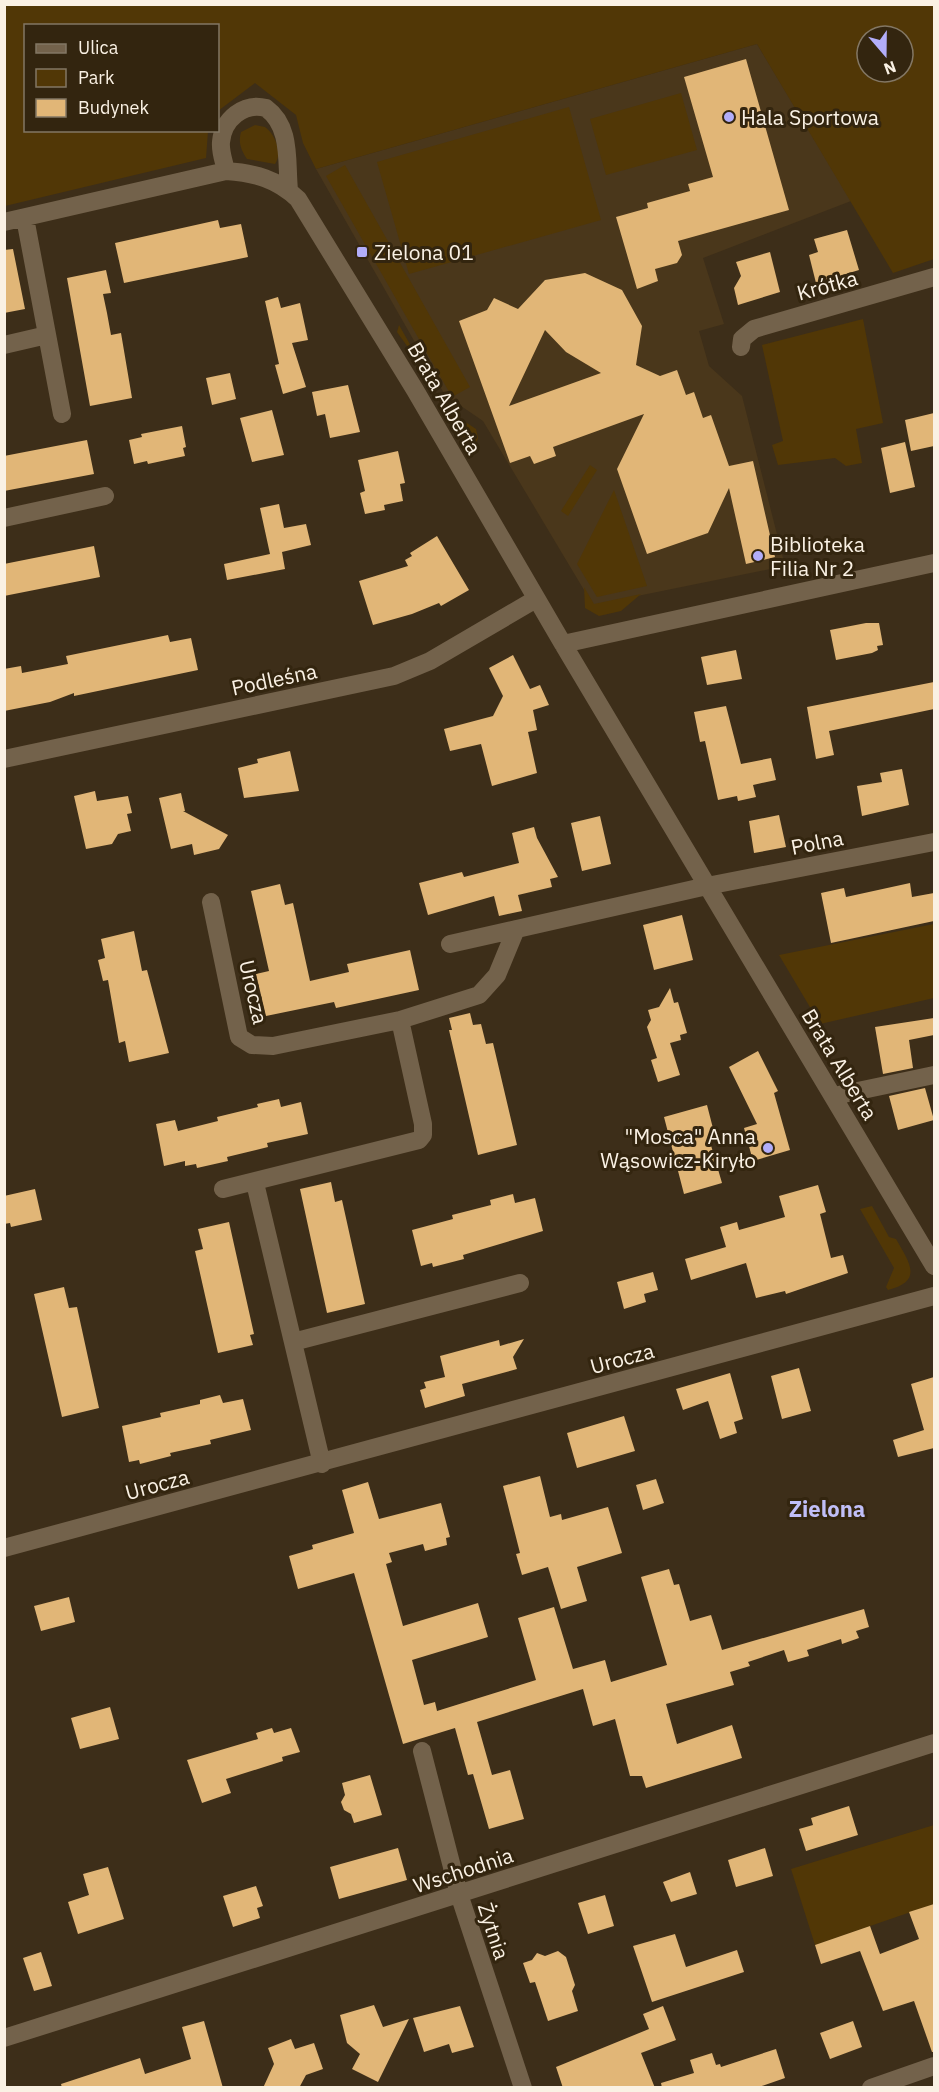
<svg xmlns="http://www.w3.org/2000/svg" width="939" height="2092" viewBox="0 0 939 2092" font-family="'IBM Plex Sans',sans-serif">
<rect width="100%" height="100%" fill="#3d2e19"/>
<path fill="#4a371b" d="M757,44L851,201L703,258L724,324L699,331L709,366L742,396L785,566L593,605L483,421L445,395L316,169Z"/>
<path fill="#513706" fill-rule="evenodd" d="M4,5H934V259L893,273L757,44L316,169L303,143L296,115L255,83L218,111V26H26V130L208,131L206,158L5,206ZM867,36H903V72H867Z
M681,93L697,150L606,175L590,119Z
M569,107L601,220L409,274L377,162Z
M255,125L265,127C275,134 283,153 275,164L247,159C241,150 238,142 241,132Z
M345,165L470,387L452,397L326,176Z
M863,319L883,423L856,429L862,463L846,466L835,458L778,465L772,445L783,441L762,345Z
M399,325L425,371L397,332Z
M447,410L476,429L478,438L475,445L469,446Z
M590,465L597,470L568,516L561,511Z
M614,490L647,586L597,597L577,564Z
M584,587L594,604L641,594L621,611L599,616L585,608Z
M934,924V998L820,1024L779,955Z
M872,1206L889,1237L896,1239C909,1262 924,1281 888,1290L886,1287L894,1268L860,1209Z
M934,1825V1904L815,1945L791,1869Z"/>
<path fill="#e1b677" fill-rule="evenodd" d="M746,59L789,210L678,241L682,255L677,263L655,269L658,281L637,289L616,217L648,208L647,203L690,191L688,184L713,177L684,77Z
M218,220L220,228L241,224L248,257L124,283L115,243Z
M847,230L859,270L816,283L809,255L818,252L814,239Z
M13,249L25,309L4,313V250Z
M770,252L780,292L738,305L734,288L741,276L736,262Z
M106,270L111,293L103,294L107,313L111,335L121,333L132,398L90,406L67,278Z
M585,273L622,290L642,326L636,365L660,376L677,370L686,395L694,392L703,418L711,415L729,466L753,461L775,557L746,564L729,488L708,533L647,554L617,469L644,414L553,447L556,456L534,464L530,456L510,463L459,321L487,310L494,298L518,309L545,280ZM545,330L566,352L601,373L509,406Z
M278,297L281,308L300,303L308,340L292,343L306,387L283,394L275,365L279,364L265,301Z
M230,373L236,399L212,405L206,378Z
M348,385L360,432L330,438L325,414L317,416L312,392Z
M272,410L284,455L252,462L240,418Z
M934,413V446L911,451L905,420Z
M182,426L186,447L183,448L185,456L148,464L147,461L134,464L129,440L142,437L141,434Z
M87,440L94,474L4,491V456Z
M905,442L915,487L890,493L881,448Z
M398,451L405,483L400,484L403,501L384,505L385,510L365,514L360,493L365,491L358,460Z
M279,504L284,528L306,524L311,545L282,552L285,569L227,580L224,564L270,554L260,508Z
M437,536L469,590L441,606L439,603L412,614L373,625L359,581L408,566L405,560L412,556L410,553Z
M94,546L100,577L4,596V564Z
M866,623H879L883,645L877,646L878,650L872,653L836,660L830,630Z
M168,635L170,642L191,638L198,670L74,696V693L50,702L4,711V669L21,666L22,673L68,664L66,656Z
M736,650L742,679L707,685L701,657Z
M513,655L530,689L540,685L549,705L533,710L537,730L528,732L537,773L492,786L481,744L450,751L444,729L493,716L503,696L489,668Z
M934,682V709L829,731L834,755L816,759L807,707Z
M726,706L741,764L771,758L776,780L753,785L756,797L738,801L737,796L718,800L705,741L700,742L694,712Z
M290,751L299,791L244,798L238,768L258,763L257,759Z
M902,769L909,805L862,816L857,786L882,782L880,773Z
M95,791L97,801L128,796L132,813L127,814L131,831L118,834L112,844L86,849L74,796Z
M181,793L185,811H183L228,835L219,849L194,855L192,844L171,849L159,798Z
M779,815L786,847L754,853L749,821Z
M600,816L611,864L582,871L571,823Z
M534,827L537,838L558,877L550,879L552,887L518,895L522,911L499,916L494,896L428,915L419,883L462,872L464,877L519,863L512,833Z
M910,883L912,897L934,893V921L831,943L821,893L844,888L846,897Z
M280,884L285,905L293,903L310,981L349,972L347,964L410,950L419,990L336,1008L334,1002L266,1016L256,974L269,971L251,891Z
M682,915L693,960L654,970L643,925Z
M134,931L142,971L147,970L169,1053L129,1062L125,1041L119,1043L108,980L103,981L98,960L105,958L101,939Z
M670,988L674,1003L678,1002L687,1033L680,1035L681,1040L670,1043L680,1075L658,1082L651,1060L657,1058L647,1027L651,1020L648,1010L659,1007Z
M470,1013L473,1025L481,1024L486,1044L493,1043L517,1145L478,1155L449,1030H452L449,1018Z
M934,1018V1035L909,1040L913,1068L883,1074L875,1027Z
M758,1051L778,1091L774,1093L790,1150L753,1161L744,1128L757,1124L729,1067Z
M925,1088L934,1120L898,1130L889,1096Z
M279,1099L281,1107L301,1102L308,1134L267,1143L268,1147L227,1157L228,1161L197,1168L196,1164L185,1166V1161L164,1166L156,1124L175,1120L178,1131L218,1121L217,1117L258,1107L257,1104Z
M707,1105L716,1140L710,1142L722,1183L684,1194L664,1117Z
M331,1182L335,1202L342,1200L365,1304L327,1313L300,1189Z
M818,1185L826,1212L820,1214L831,1258L843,1255L848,1273L786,1294L785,1291L756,1298L746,1263L691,1280L685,1259L726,1247L720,1227L737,1222L739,1230L785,1217L779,1196Z
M35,1189L42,1220L11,1227L10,1223L4,1224V1196Z
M513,1194L515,1203L535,1198L543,1231L463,1255L464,1259L433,1267L432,1263L421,1266L412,1230L453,1219L452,1215L491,1205L490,1200Z
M229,1222L254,1334L250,1335L253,1345L218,1353L195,1251L203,1249L198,1229Z
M653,1272L658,1290L644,1294L646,1302L624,1309L617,1282Z
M64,1287L69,1308L77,1307L99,1408L62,1417L34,1294Z
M524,1339L513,1357L517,1369L462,1384L465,1396L425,1408L420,1390L426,1388L424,1382L445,1377L440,1356L499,1340L500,1346Z
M799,1368L811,1411L782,1419L771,1376Z
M730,1373L743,1419L734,1422L737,1433L720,1439L708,1401L683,1410L676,1389Z
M934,1377V1448L898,1457L893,1440L924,1430L911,1384Z
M220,1395L223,1403L243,1399L251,1430L210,1440L211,1444L170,1453L171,1456L140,1464L139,1460L129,1462L122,1426L161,1417L160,1413L200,1404V1400Z
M624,1416L635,1451L577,1468L567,1433Z
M540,1476L550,1517L561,1514L562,1520L608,1507L622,1553L577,1567L587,1601L561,1609L548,1567L522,1575L516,1554L520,1553L503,1486Z
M656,1479L664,1503L643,1510L636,1485Z
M368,1482L379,1519L441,1503L450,1537L446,1538L447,1545L425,1551L423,1544L389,1553L392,1562L386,1564L403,1626L478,1603L488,1637L412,1660L424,1705L435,1702L437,1711L536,1680L518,1618L554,1607L573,1669L605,1660L611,1682L667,1665L641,1577L669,1569L674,1585L679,1584L690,1621L711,1615L722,1650L864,1609L869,1627L856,1631L859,1638L842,1644L841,1639L807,1650L809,1656L788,1662L784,1650L748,1662L750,1666L730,1672L734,1685L666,1704L677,1744L732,1725L742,1758L646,1788L642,1776H630L615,1719L593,1726L583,1689L477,1722L492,1775L510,1770L524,1819L489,1829L473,1774L468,1775L455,1728L403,1744L354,1573L298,1589L289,1556L313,1549L312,1545L354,1533L342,1490Z
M69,1597L75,1622L41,1631L34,1606Z
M110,1707L119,1739L80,1749L71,1718Z
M272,1728L274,1733L291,1728L300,1752L282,1757L283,1761L226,1779L231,1793L202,1803L187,1760L258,1739L256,1733Z
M370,1775L382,1815L354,1823L351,1814L344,1810L341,1802L345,1795L342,1783Z
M849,1806L858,1835L806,1851L799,1829L813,1825L811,1818Z
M398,1848L407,1880L339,1899L330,1867Z
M765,1848L773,1876L736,1887L728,1860Z
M108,1867L124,1919L78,1934L68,1902L89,1895L83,1874Z
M690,1872L697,1894L671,1902L663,1882Z
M256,1886L263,1906L257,1908L260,1918L233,1927L223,1896Z
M605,1895L614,1926L588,1934L578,1903Z
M934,1904V2052H932L914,2001L883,2011L860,1951L821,1964L815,1945L870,1926L880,1954L919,1939L909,1912Z
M675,1934L686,1967L737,1950L744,1972L652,2002L633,1946Z
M558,1951L566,1957L575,1985L572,1991L578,2011L548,2021L535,1982L530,1983L523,1963L532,1960L537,1953L545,1956Z
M41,1952L52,1986L34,1991L23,1958Z
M374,2005L383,2027L409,2019L378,2082L352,2069L360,2054L347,2043L340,2015Z
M460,2006L474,2047L452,2053L449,2044L424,2052L413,2018Z
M663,2006L676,2040L641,2053L655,2088H563L556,2067L649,2029L643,2014Z
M204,2021L223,2088H62L61,2084L140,2058L145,2074L191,2059L182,2027Z
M853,2021L862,2047L830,2059L820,2033Z
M291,2039L295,2049L314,2043L323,2069L306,2075L299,2088H263L274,2064L268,2048Z
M776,2049L785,2078L756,2088H662L661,2083L694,2073L690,2060L712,2053L716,2065L720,2064L721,2067Z"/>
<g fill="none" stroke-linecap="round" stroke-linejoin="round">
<path stroke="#73624b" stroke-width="18" d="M226,171C224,161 220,152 221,142C223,119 244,102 266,108C292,127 286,162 289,190
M25,218L62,414
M4,222L226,171C255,173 277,179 298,199L415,390L563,644L934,1266
M4,345L47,335
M741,347L742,339L754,329L934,277
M4,518L105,496
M563,644L934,563
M4,759L394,676L430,661L536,599
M211,902L239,1037L252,1045L273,1046L400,1020L479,995L497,975L516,929
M450,944L707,886L934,842
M834,1096L934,1075
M255,1183L322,1464
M223,1189L419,1140L423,1135V1124L400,1020
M293,1342L520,1283
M4,1548L934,1296
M422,1751L459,1894L523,2088
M4,2038L934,1743
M871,2088L934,2066"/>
</g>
<g fill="#b2adf9" stroke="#33250f" stroke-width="2">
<circle cx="729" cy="117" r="6"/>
<rect x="356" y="246" width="12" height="12" rx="3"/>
<circle cx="758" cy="556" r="6"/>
<circle cx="768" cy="1148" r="6"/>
</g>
<g text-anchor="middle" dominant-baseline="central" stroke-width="6" stroke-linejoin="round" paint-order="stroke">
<g font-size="21" fill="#faf1e4" stroke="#33250f" text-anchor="start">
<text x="741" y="117">Hala Sportowa</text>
<text x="374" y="252">Zielona 01</text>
<text x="770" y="544">Biblioteka<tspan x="770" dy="24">Filia Nr 2</tspan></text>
<text x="756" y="1136" text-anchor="end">"Mosca" Anna<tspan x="756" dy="24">Wąsowicz-Kiryło</tspan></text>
</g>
<g font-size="21" fill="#faf1e4" stroke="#33250f">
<text transform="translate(827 285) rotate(-15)">Krótka</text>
<text transform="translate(445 398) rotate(60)">Brata Alberta</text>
<text transform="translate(274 679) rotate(-12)">Podleśna</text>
<text transform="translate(817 842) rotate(-11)">Polna</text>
<text transform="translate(254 992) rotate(77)">Urocza</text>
<text transform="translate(840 1064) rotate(59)">Brata Alberta</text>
<text transform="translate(622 1358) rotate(-15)">Urocza</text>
<text transform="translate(157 1484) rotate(-15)">Urocza</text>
<text transform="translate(463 1870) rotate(-18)">Wschodnia</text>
<text transform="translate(494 1931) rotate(72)">Żytnia</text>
</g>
<g font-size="22" font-weight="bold" fill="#c0bef7" stroke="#33250f">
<text x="827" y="1508">Zielona</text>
</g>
</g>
<rect width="939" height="2092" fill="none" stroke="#faf1e4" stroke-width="12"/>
<rect x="24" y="24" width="195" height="108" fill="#33250f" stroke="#837764" stroke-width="1.5"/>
<rect x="36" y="44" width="30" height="9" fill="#73624b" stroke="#837764" stroke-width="1.5"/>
<text x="78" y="54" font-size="18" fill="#faf1e4">Ulica</text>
<rect x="36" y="69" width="30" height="18" fill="#513706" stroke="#837764" stroke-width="1.5"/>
<text x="78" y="84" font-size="18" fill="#faf1e4">Park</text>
<rect x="36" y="99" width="30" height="18" fill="#e1b677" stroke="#837764" stroke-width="1.5"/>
<text x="78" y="114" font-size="18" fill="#faf1e4">Budynek</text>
<g transform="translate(885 54) rotate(160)"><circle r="28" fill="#33250f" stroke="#837764" stroke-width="1.5"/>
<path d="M0-4.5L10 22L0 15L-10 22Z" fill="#b2adf9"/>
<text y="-9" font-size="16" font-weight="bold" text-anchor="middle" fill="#faf1e4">N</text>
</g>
</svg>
